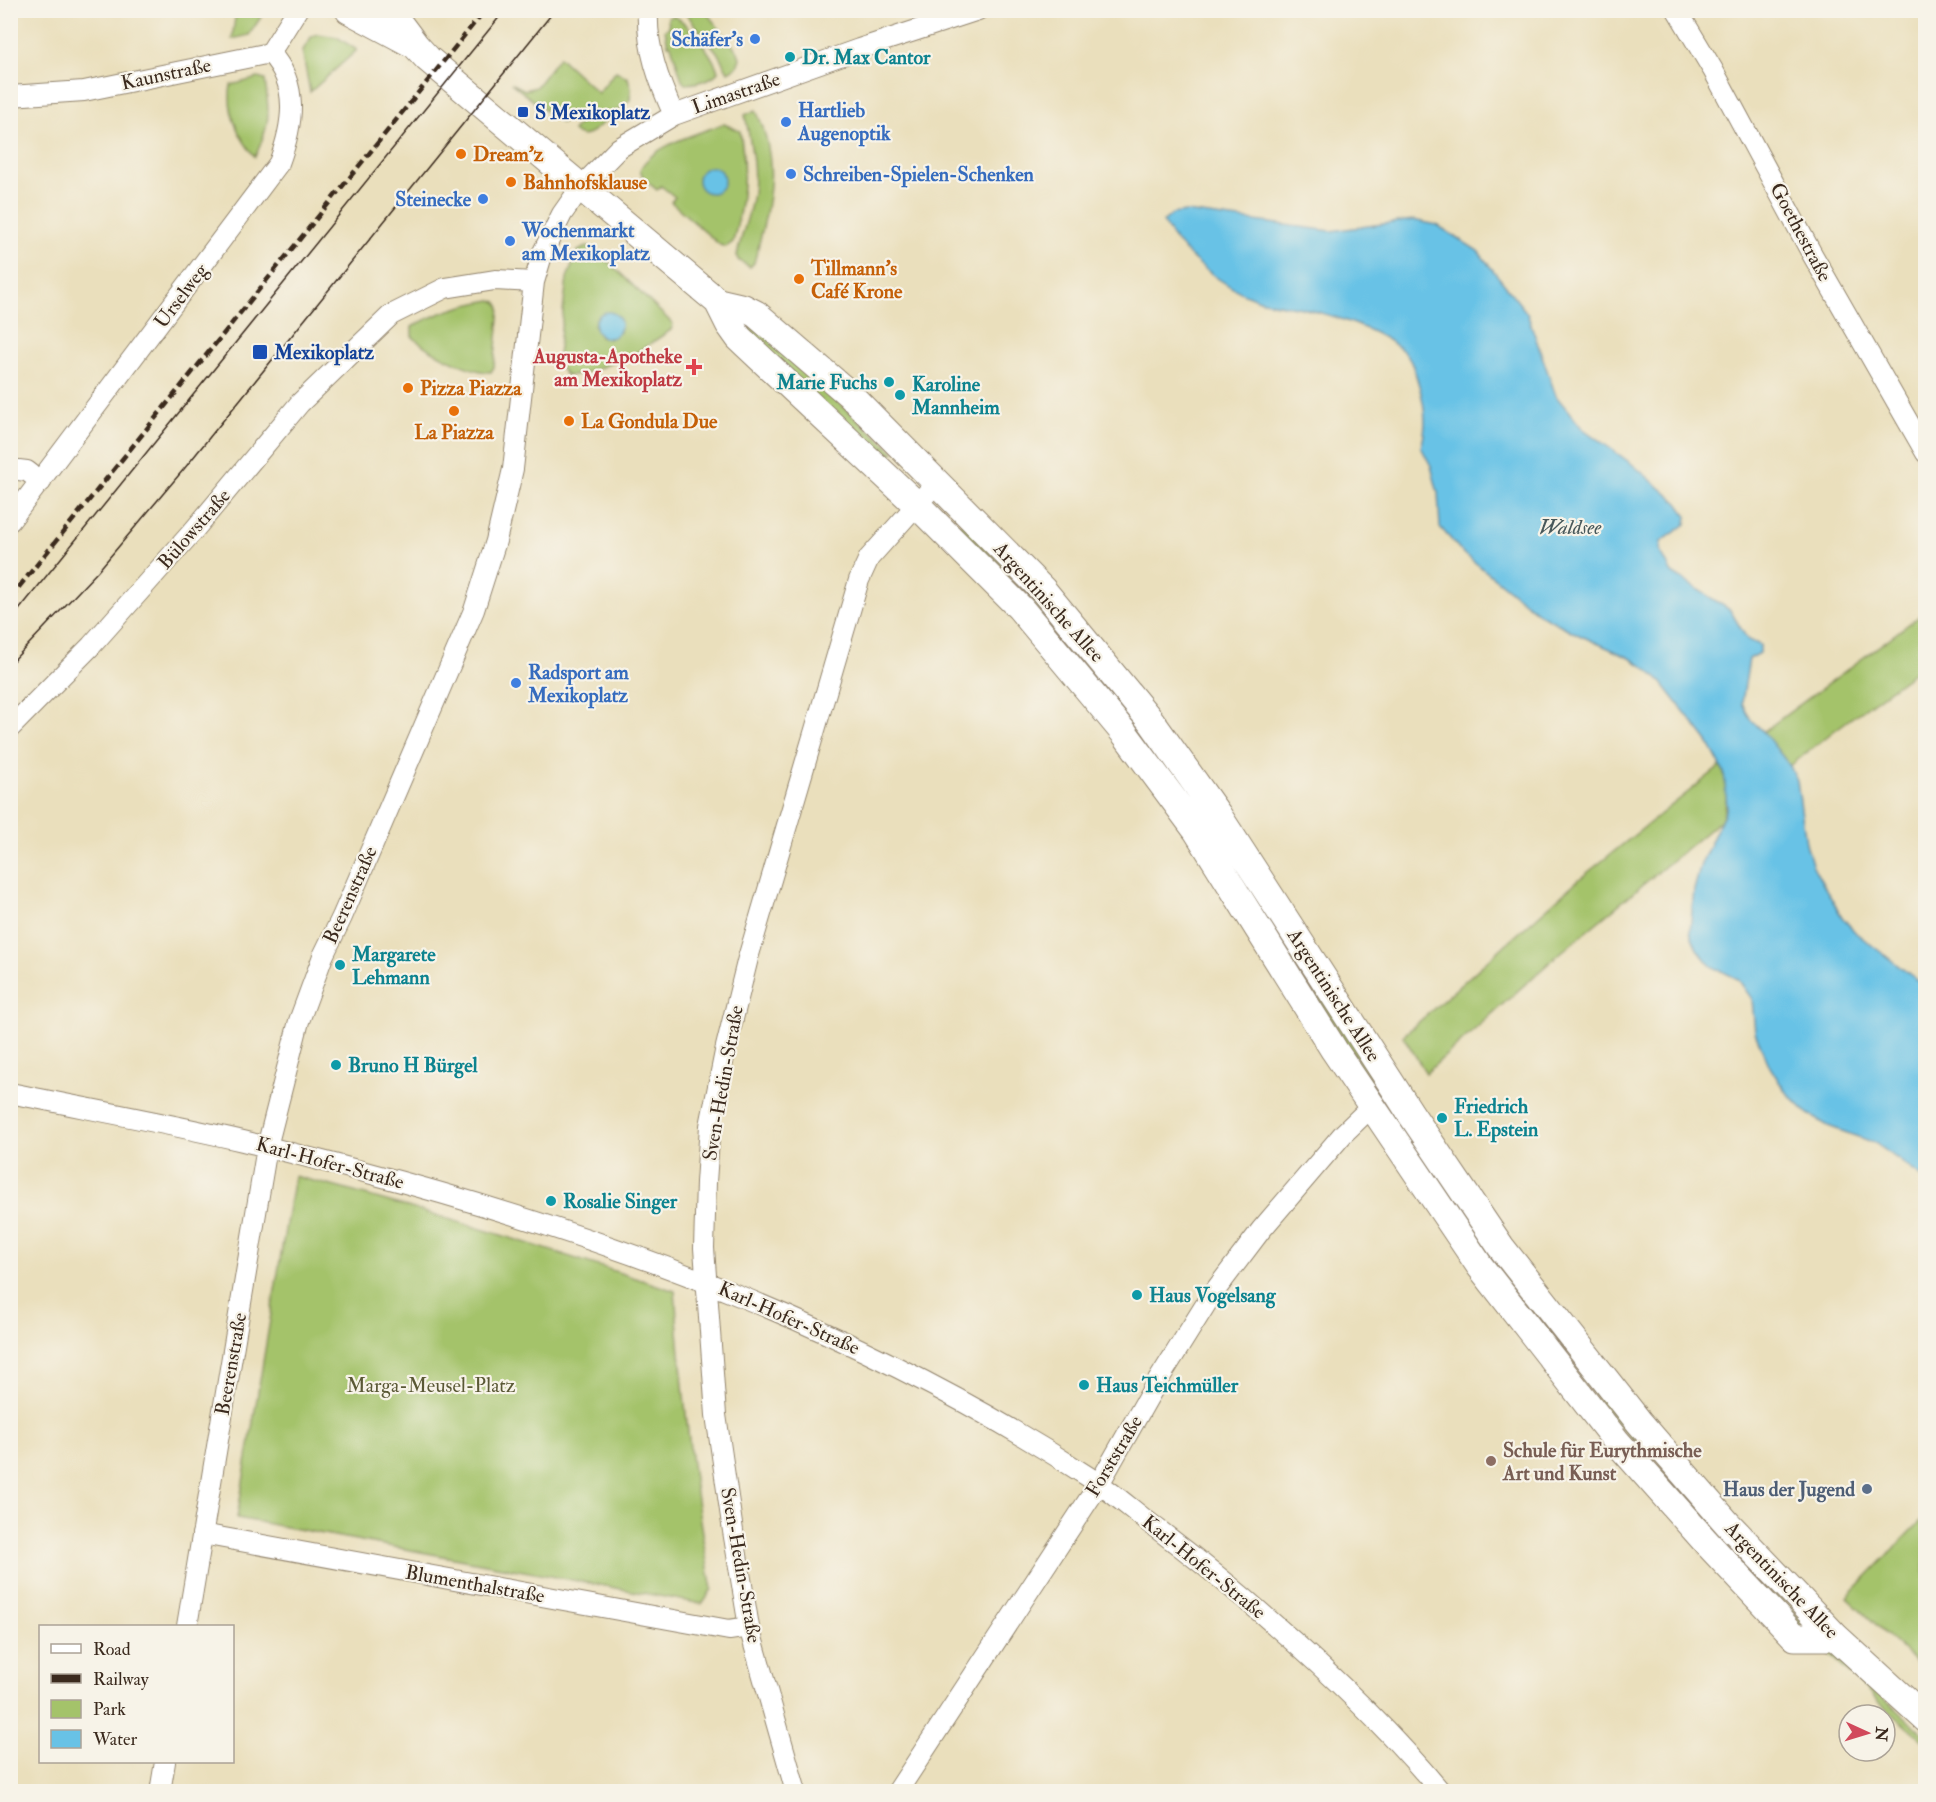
<svg xmlns="http://www.w3.org/2000/svg" width="1936" height="1802" viewBox="0 0 1936 1802" font-family="'IM FELL Double Pica',serif">
<rect width="100%" height="100%" fill="#f7f3e8"/>
<filter id="ink" filterUnits="userSpaceOnUse"><feTurbulence type="fractalNoise" baseFrequency=".0167" numOctaves="2"/><feDisplacementMap in="SourceGraphic" scale="12" xChannelSelector="R" yChannelSelector="G"/><feConvolveMatrix kernelMatrix="1 2 1 2 8 2 1 2 1" color-interpolation-filters="sRGB"/></filter>
<filter id="wash" filterUnits="userSpaceOnUse"><feTurbulence type="fractalNoise" baseFrequency=".008" numOctaves="4" result="noise"/><feDisplacementMap in="SourceGraphic" scale="24" xChannelSelector="R" yChannelSelector="G"/><feGaussianBlur stdDeviation="1.35" result="paint"/><feColorMatrix in="noise" values="0 0 0 0 0 0 0 0 0 0 0 0 0 0 0 0 0 1.4 0 .05"/><feComposite in="paint" operator="in"/></filter>
<g filter="url(#wash)">
<rect width="100%" height="100%" fill="#eadfbc"/>
<path fill="#a4c36a" stroke="#707644" stroke-width="1.5" fill-rule="evenodd" d="M236,11V10L265,11L249,35L232,39Z
M684,11H705L738,52L740,58L737,67L728,72L717,52Z
M672,16C686,18 715,58 718,72C712,80 695,84 685,84L682,80L671,45H668L665,30L669,27L668,18Z
M318,34L337,37L357,50L310,92L303,55V50L312,36Z
M559,57L598,93L616,71L628,78L631,88L630,100C621,107 594,132 587,135C581,137 577,135 573,131L581,121L571,112L561,123L511,83L525,90L536,87Z
M258,78L265,80C270,115 270,125 255,157C238,136 226,112 231,85Z
M756,110C782,165 768,208 754,263L750,267L738,260L737,256C741,235 750,215 753,193C756,167 750,140 745,115Z
M724,124L740,131C747,171 743,203 733,242L726,247L720,245L671,202L675,197L661,186L657,190L644,179L640,170C650,146 701,132 724,124Z
M586,247L594,248L673,324L671,330L633,355L589,372L569,376L566,375L557,363L567,278L578,251ZM597,317L621,323L620,332L609,339L600,337L594,325Z
M491,300L497,302L500,308L494,367L491,372C472,373 425,350 412,336V327C437,312 462,305 491,300Z
M747,319L894,452L884,463L740,326Z
M964,521L999,557L1147,736L1209,821L1512,1282L1569,1358L1652,1458L1819,1639L1925,1735V1742L1886,1708L1816,1642L1758,1583L1614,1420L1508,1285L1370,1081L1296,964L1116,703L1064,639L1030,602L954,530Z
M1925,612V664L1835,730L1790,766L1763,732Z
M1721,766C1729,781 1728,805 1721,820L1559,954L1426,1073L1403,1036L1577,881Z
M294,1176C423,1209 549,1249 675,1291C682,1390 693,1491 712,1589L702,1604L237,1518Z
M1925,1517V1671L1847,1597Z"/>
<path fill="#68c2e6" stroke="#527682" stroke-width="1.5" d="M698 180a13 13 0 1 1 26 0a13 13 0 1 1-26 0Z
M1186,212L1331,231L1413,220L1437,225L1478,251L1527,313L1556,396L1582,428L1632,464L1678,503L1687,516L1686,524L1661,542L1660,551L1672,573L1730,610L1747,639L1760,645V653L1749,659L1742,703L1751,720L1762,730L1790,766L1797,781L1806,843L1812,864L1820,879L1842,917L1856,933L1925,986V1179L1875,1143L1828,1126L1808,1114L1785,1091L1770,1067L1755,1032L1752,999L1738,979L1711,966L1697,949L1690,932L1694,890L1701,864L1727,807L1724,772L1708,742L1662,683L1646,668L1630,658L1577,634L1538,613L1462,552L1440,527L1438,493L1431,466L1421,447C1427,429 1425,407 1420,389C1416,376 1413,360 1403,351C1380,330 1332,315 1302,308C1287,305 1271,304 1257,299C1224,288 1180,253 1163,222L1172,214Z
M595 325a13 13 0 1 1 26 0a13 13 0 1 1-26 0Z"/>
</g>
<g filter="url(#ink)">
<g fill="none" stroke-linecap="round" stroke-linejoin="round">
<defs>
<path id="minor" d="M648,10C646,47 659,82 674,115
M1677,10L1713,70L1812,254L1926,453
M10,96L84,91L270,53L297,10
M10,469L27,471L41,482
M10,521L279,163C293,125 300,85 270,53
M10,728L91,646L194,530L300,403L391,315L445,288L495,280L534,282
M10,1093C88,1109 166,1123 243,1141C282,1150 322,1161 361,1171C619,1239 871,1334 1095,1481C1113,1493 1130,1508 1147,1521C1188,1552 1229,1584 1268,1619C1329,1672 1389,1729 1441,1792
M202,1534L729,1630L749,1627
M187,1626L267,1147L299,1021L323,956L342,917L474,610L496,541L513,469L534,282L543,252L562,214L581,187L619,148L674,115L859,49L978,10
M160,1792L165,1762
M796,1792L749,1627L733,1531L716,1415L704,1248L706,1182L710,1126L726,1047L748,958L859,580L869,558L937,482
M897,1792L1099,1484L1154,1387L1211,1296L1261,1230L1344,1133L1372,1106"/>
<path id="secondary" d="M349,10L409,42
M389,10L416,46L428,59L718,302L729,324L739,338L916,504L1020,608L1125,734L1197,831L1334,1050L1479,1265L1617,1442L1706,1542L1795,1637H1836
M718,302L744,308L756,314L849,394L1043,590L1151,721L1218,815L1411,1114L1501,1247L1639,1422L1727,1523L1836,1637L1926,1719"/>
</defs>
<use href="#minor" stroke="#92846d" stroke-width="22"/>
<use href="#secondary" stroke="#92846d" stroke-width="29"/>
<use href="#minor" stroke="#fff" stroke-width="20"/>
<use href="#secondary" stroke="#fff" stroke-width="27"/>
<path stroke="#3b2a1e" stroke-width="1.5" d="M10,621L505,10
M10,664L98,571L184,469L555,10"/>
<path stroke="#3b2a1e" stroke-width="4.5" stroke-dasharray="9 4.5" stroke-linecap="butt" d="M10,598L485,10"/>
</g>
</g>
<g fill="#3f7fe0" stroke="#f7f3e8" stroke-width="2">
<circle cx="755" cy="39" r="6"/>
<circle cx="786" cy="122" r="6"/>
<circle cx="791" cy="174" r="6"/>
<circle cx="483" cy="199" r="6"/>
<circle cx="510" cy="241" r="6"/>
<circle cx="516" cy="683" r="6"/>
</g>
<g fill="#0f9aa8" stroke="#f7f3e8" stroke-width="2">
<circle cx="790" cy="57" r="6"/>
<circle cx="889" cy="382" r="6"/>
<circle cx="900" cy="395" r="6"/>
<circle cx="340" cy="965" r="6"/>
<circle cx="336" cy="1065" r="6"/>
<circle cx="1442" cy="1118" r="6"/>
<circle cx="551" cy="1201" r="6"/>
<circle cx="1137" cy="1295" r="6"/>
<circle cx="1084" cy="1385" r="6"/>
</g>
<g fill="#1a4fb4" stroke="#f7f3e8" stroke-width="2">
<rect x="517" y="106" width="12" height="12" rx="3"/>
<rect x="252" y="344" width="16" height="16" rx="3"/>
</g>
<g fill="#e8710a" stroke="#f7f3e8" stroke-width="2">
<circle cx="461" cy="154" r="6"/>
<circle cx="511" cy="182" r="6"/>
<circle cx="799" cy="279" r="6"/>
<circle cx="408" cy="388" r="6"/>
<circle cx="454" cy="411" r="6"/>
<circle cx="569" cy="421" r="6"/>
</g>
<path fill="#e0444e" stroke="#f7f3e8" stroke-width="2" d="M691 358h6v6h6v6h-6v6h-6v-6h-6v-6h6z"/>
<circle fill="#8d6e63" stroke="#f7f3e8" stroke-width="2" cx="1491" cy="1461" r="6"/>
<circle fill="#5c6f8a" stroke="#f7f3e8" stroke-width="2" cx="1867" cy="1489" r="6"/>
<g text-anchor="middle" dominant-baseline="central" stroke-width="4.5" stroke-linejoin="round" paint-order="stroke">
<g font-size="20" font-weight="bold" fill="#366cbe" stroke="#f7f3e8" text-anchor="start">
<text x="743" y="39" text-anchor="end">Schäfer's</text>
<text x="798" y="110">Hartlieb<tspan x="798" dy="23">Augenoptik</tspan></text>
<text x="803" y="174">Schreiben-Spielen-Schenken</text>
<text x="471" y="199" text-anchor="end">Steinecke</text>
<text x="522" y="230">Wochenmarkt<tspan x="522" dy="23">am Mexikoplatz</tspan></text>
<text x="528" y="672">Radsport am<tspan x="528" dy="23">Mexikoplatz</tspan></text>
</g>
<g font-size="20" font-weight="bold" fill="#0d838f" stroke="#f7f3e8" text-anchor="start">
<text x="802" y="57">Dr. Max Cantor</text>
<text x="877" y="382" text-anchor="end">Marie Fuchs</text>
<text x="912" y="384">Karoline<tspan x="912" dy="23">Mannheim</tspan></text>
<text x="352" y="954">Margarete<tspan x="352" dy="23">Lehmann</tspan></text>
<text x="348" y="1065">Bruno H Bürgel</text>
<text x="1454" y="1106">Friedrich<tspan x="1454" dy="23">L. Epstein</tspan></text>
<text x="563" y="1201">Rosalie Singer</text>
<text x="1149" y="1295">Haus Vogelsang</text>
<text x="1096" y="1385">Haus Teichmüller</text>
</g>
<g font-size="20" fill="#3b2a1e" stroke="#f7f3e8">
<text transform="translate(166 74) rotate(-12)">Kaunstraße</text>
<text transform="translate(736 93) rotate(-19)">Limastraße</text>
<text transform="translate(1801 232) rotate(62)">Goethestraße</text>
<text transform="translate(181 296) rotate(-53)">Urselweg</text>
<text transform="translate(194 529) rotate(-49)">Bülowstraße</text>
<text transform="translate(1049 602) rotate(48)">Argentinische Allee</text>
<text transform="translate(350 895) rotate(-66)">Beerenstraße</text>
<text transform="translate(1334 995) rotate(57)">Argentinische Allee</text>
<text transform="translate(723 1083) rotate(-80)">Sven-Hedin-Straße</text>
<text transform="translate(330 1163) rotate(15)">Karl-Hofer-Straße</text>
<text transform="translate(789 1318) rotate(24)">Karl-Hofer-Straße</text>
<text transform="translate(231 1364) rotate(-80)">Beerenstraße</text>
<text transform="translate(1114 1456) rotate(-59)">Forststraße</text>
<text transform="translate(741 1565) rotate(80)">Sven-Hedin-Straße</text>
<text transform="translate(1204 1567) rotate(39)">Karl-Hofer-Straße</text>
<text transform="translate(1782 1580) rotate(46)">Argentinische Allee</text>
<text transform="translate(475 1584) rotate(10)">Blumenthalstraße</text>
</g>
<g font-size="20" font-weight="bold" fill="#164399" stroke="#f7f3e8" text-anchor="start">
<text x="535" y="112">S Mexikoplatz</text>
<text x="274" y="352">Mexikoplatz</text>
</g>
<g font-size="20" font-weight="bold" fill="#c56008" stroke="#f7f3e8" text-anchor="start">
<text x="473" y="154">Dream'z</text>
<text x="523" y="182">Bahnhofsklause</text>
<text x="811" y="268">Tillmann's<tspan x="811" dy="23">Café Krone</tspan></text>
<text x="420" y="388">Pizza Piazza</text>
<text x="581" y="421">La Gondula Due</text>
<text x="454" y="432" text-anchor="middle">La Piazza</text>
</g>
<g font-size="20" font-weight="bold" fill="#be3a42" stroke="#f7f3e8" text-anchor="end">
<text x="682" y="356">Augusta-Apotheke<tspan x="682" dy="23">am Mexikoplatz</tspan></text>
</g>
<g font-size="20" fill="#5a5835" stroke="#f7f3e8">
<text x="431" y="1385">Marga-Meusel-Platz</text>
</g>
<g font-size="20" font-weight="bold" fill="#785e54" stroke="#f7f3e8" text-anchor="start">
<text x="1503" y="1450">Schule für Eurythmische<tspan x="1503" dy="23">Art und Kunst</tspan></text>
</g>
<g font-size="20" font-weight="bold" fill="#4e5e75" stroke="#f7f3e8" text-anchor="end">
<text x="1855" y="1489">Haus der Jugend</text>
</g>
<g font-size="21" font-style="italic" fill="#48585a" stroke="#f7f3e8">
<text x="1570" y="527">Waldsee</text>
</g>
</g>
<rect width="1936" height="1802" fill="none" stroke="#f7f3e8" stroke-width="36"/>
<rect x="39" y="1625" width="195" height="138" fill="#f7f3e8" stroke="#aca397" stroke-width="1.5"/>
<rect x="51" y="1644" width="30" height="9" fill="#ffffff" stroke="#aca397" stroke-width="1.5"/>
<text x="93" y="1655" font-size="18" fill="#3b2a1e">Road</text>
<rect x="51" y="1674" width="30" height="9" fill="#3b2a1e" stroke="#aca397" stroke-width="1.5"/>
<text x="93" y="1685" font-size="18" fill="#3b2a1e">Railway</text>
<rect x="51" y="1700" width="30" height="18" fill="#a4c36a" stroke="#aca397" stroke-width="1.5"/>
<text x="93" y="1715" font-size="18" fill="#3b2a1e">Park</text>
<rect x="51" y="1730" width="30" height="18" fill="#68c2e6" stroke="#aca397" stroke-width="1.5"/>
<text x="93" y="1745" font-size="18" fill="#3b2a1e">Water</text>
<g transform="translate(1867 1733) rotate(94)"><circle r="28" fill="#f7f3e8" stroke="#aca397" stroke-width="1.5"/>
<path d="M0-4.5L10 22L0 15L-10 22Z" fill="#d1495b"/>
<text y="-9" font-size="16" font-weight="bold" text-anchor="middle" fill="#3b2a1e">N</text>
</g>
</svg>
